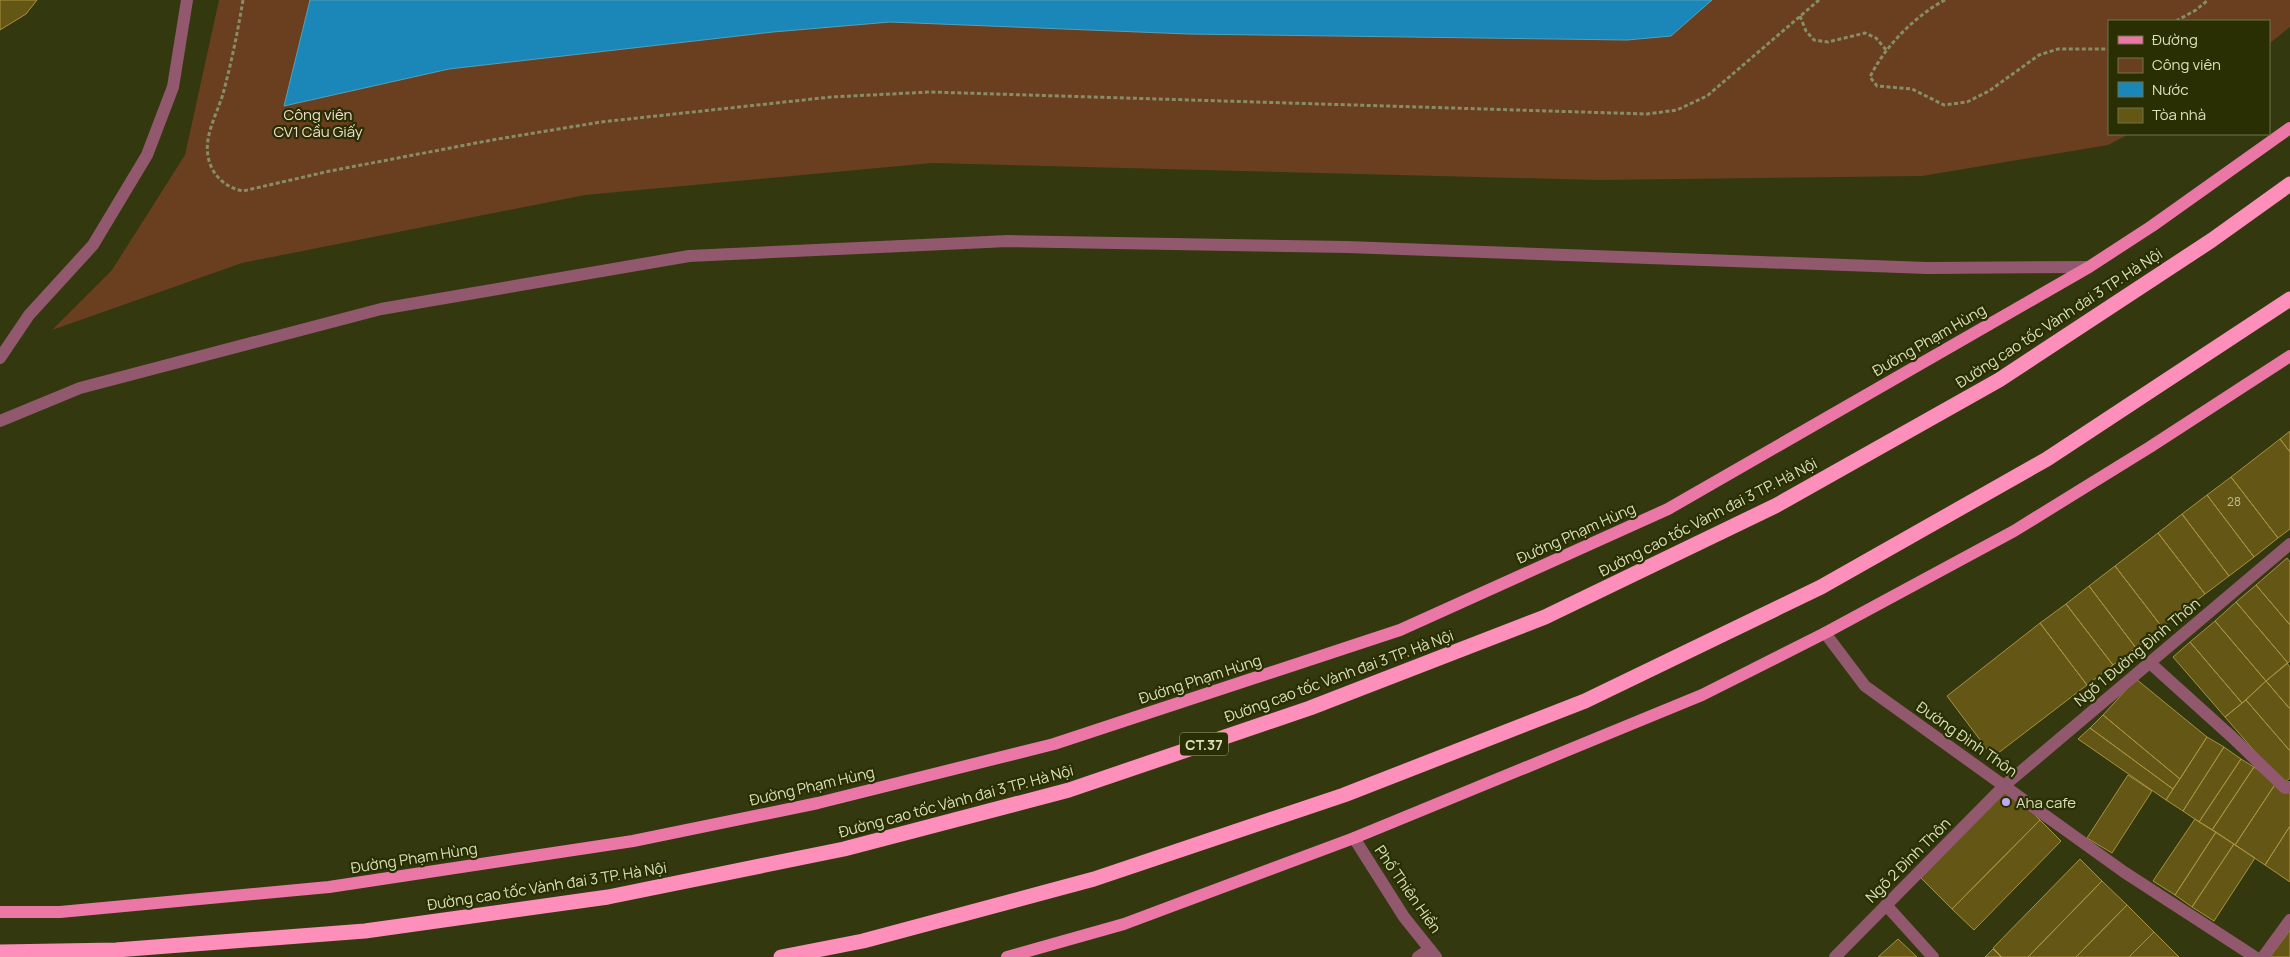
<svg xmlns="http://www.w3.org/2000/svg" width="2290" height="957" viewBox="0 0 2290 957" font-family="Manrope,sans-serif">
<rect width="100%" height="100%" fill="#33380e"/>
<path fill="#6a3f1f" d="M219,0H2290V27L2269,44V21H2109V134H2129L2108,145L1922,176L1598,180L932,163L585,195L242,263L52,330L112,270L185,155Z"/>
<path fill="#1b86b8" stroke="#54a1b8" d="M310,0H1712L1671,36L1627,40L1188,34L890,22L773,32L449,69L284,106Z"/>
<path fill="#645615" stroke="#a69241" d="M0,0H37L26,14L0,30Z
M2290,431V452L2280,439Z
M2280,439L2290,452V529L2278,538L2231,477Z
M2231,477L2278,538L2254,557L2207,495Z
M2207,495L2254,557L2229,576L2182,514Z
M2182,514L2229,576L2205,594L2158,533Z
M2158,533L2205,594L2162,627L2115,566Z
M2287,558L2290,562V625L2256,585Z
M2115,566L2162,627L2136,648L2089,586Z
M2256,585L2290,625V661L2288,663L2236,602Z
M2089,586L2136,648L2113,665L2066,604Z
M2236,602L2288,663L2266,681L2215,621Z
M2066,604L2113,665L2087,685L2040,623Z
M2215,621L2266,681L2242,703L2190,642Z
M2040,623L2087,685L1993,757L1947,696Z
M2190,642L2242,703L2225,717L2173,657Z
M2287,663L2290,667V709L2266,681Z
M2136,679L2207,737L2180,779L2103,715Z
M2266,681L2290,709V751L2246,700Z
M2246,700L2290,751V778L2283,784L2225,717Z
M2103,715L2180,779L2173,789L2090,728Z
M2090,728L2173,789L2166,800L2078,739Z
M2207,737L2224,747L2183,811L2166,800Z
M2224,747L2241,759L2199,822L2183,811Z
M2241,759L2254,767L2212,830L2199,822Z
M2254,767L2276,783L2235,845L2212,830Z
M2128,775L2152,791L2112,853L2087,838Z
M2276,783L2290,792V826L2265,865L2235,845Z
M2008,788L2040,820L1952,909L1921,878Z
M2195,819L2216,832L2175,895L2153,881Z
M2040,820L2061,841L1974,930L1952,909Z
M2290,826V882L2265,865Z
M2216,832L2234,844L2192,907L2175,895Z
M2234,844L2255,858L2214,921L2192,907Z
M2080,859L2102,881L2028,957H2002L1993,948Z
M2102,881L2127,905L2076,957H2028Z
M2127,905L2154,932L2129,957H2076Z
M2290,930V957H2270Z
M2154,932L2179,957H2129Z
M1898,939L1917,957H1878Z
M1993,949L2001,957H1985Z"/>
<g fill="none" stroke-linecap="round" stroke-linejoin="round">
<path stroke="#878d65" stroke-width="3" stroke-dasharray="4 2.5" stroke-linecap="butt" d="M243,0C238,30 232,60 224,90C219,111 204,133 208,156C211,175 226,188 243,191L330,171L492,140L601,122L831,97L930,92L1647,114L1677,110L1707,96L1819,0
M1945,0C1915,16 1885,46 1870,77L1877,86L1912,89L1944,105L1967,102L1989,91L2039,55L2058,49H2109
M1800,16L1806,31L1814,40L1828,42L1865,33L1876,38L1887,51
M2176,21L2196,10L2208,0"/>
<path stroke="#91586e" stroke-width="12" d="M0,358L29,315L93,245L147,155L173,87L187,0
M2150,663L2232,737L2285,788L2290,787
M1886,905L1933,957
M2263,957L2290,920"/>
<path stroke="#91586e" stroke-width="12" d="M0,421L80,388L381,309L689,256L1008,241L1347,247L1927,268L2089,267
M1825,633L1865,686L2124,872L2255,957
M1354,838L1404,917L1436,957
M1418,957L1430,949
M1835,957L2005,785L2290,544"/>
<path stroke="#ea77a6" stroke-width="12" d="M0,912H60L329,887L633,841L818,803L1054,744L1400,630L1668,509L2089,267L2152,226L2290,128
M1007,957L1124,924L1354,838L1702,695L1825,633L2014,531L2150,447L2290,356"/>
<path stroke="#fe8fbb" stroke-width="15" d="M0,952L116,950L365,931L608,897L844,849L1069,790L1310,708L1545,617L1777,505L1999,380L2212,240L2290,184
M781,957L863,941L1094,879L1344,795L1585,701L1821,587L2047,459L2290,299"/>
</g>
<circle fill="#bda9f5" stroke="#292e03" stroke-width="2" cx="2006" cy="802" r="5"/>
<g text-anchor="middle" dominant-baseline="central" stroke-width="4.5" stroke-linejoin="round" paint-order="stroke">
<g font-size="12" fill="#bcbe90">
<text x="2234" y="501">28</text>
</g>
<rect fill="#292e03" stroke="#a4ab82" stroke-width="1" x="1180" y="732.5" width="48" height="23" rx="4"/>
<g font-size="14" font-weight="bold" fill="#d9e0b9">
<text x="1204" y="744">CT.37</text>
</g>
<g font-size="15" fill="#f1dccf" stroke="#292e03">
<text x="318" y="114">Công viên<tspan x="318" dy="17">CV1 Cầu Giấy</tspan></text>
</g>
<g font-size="15" fill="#d9e0b9" stroke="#292e03">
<text transform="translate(2059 318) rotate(-33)">Đường cao tốc Vành đai 3 TP. Hà Nội</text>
<text transform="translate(1929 340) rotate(-30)">Đường Phạm Hùng</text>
<text transform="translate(1708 517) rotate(-27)">Đường cao tốc Vành đai 3 TP. Hà Nội</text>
<text transform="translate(1576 533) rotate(-24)">Đường Phạm Hùng</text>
<text transform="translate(2137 652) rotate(-40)">Ngõ 1 Đường Đình Thôn</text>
<text transform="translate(1339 676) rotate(-20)">Đường cao tốc Vành đai 3 TP. Hà Nội</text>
<text transform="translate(1200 679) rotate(-18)">Đường Phạm Hùng</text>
<text transform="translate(1967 739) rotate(35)">Đường Đình Thôn</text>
<text transform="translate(812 786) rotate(-13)">Đường Phạm Hùng</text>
<text transform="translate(956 801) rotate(-15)">Đường cao tốc Vành đai 3 TP. Hà Nội</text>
<text transform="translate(414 858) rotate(-9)">Đường Phạm Hùng</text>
<text transform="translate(1908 860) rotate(-45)">Ngõ 2 Đình Thôn</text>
<text transform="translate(547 886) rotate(-9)">Đường cao tốc Vành đai 3 TP. Hà Nội</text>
<text transform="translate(1408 889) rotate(55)">Phố Thiên Hiền</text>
</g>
<g font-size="15" fill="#d9e0b9" stroke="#292e03" text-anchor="start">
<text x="2016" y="802">Aha cafe</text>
</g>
</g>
<rect x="2108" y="20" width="162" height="115" fill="#292e03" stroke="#6f754c"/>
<rect x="2118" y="36" width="25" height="8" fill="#ea77a6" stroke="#6f754c"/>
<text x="2152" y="45" font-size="15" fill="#d9e0b9">Đường</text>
<rect x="2118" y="58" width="25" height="15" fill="#6a3f1f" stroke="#6f754c"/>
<text x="2152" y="70" font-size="15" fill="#d9e0b9">Công viên</text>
<rect x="2118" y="82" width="25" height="15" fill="#1b86b8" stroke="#6f754c"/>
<text x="2152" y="95" font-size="15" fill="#d9e0b9">Nước</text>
<rect x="2118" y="108" width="25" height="15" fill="#645615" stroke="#6f754c"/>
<text x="2152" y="120" font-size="15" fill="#d9e0b9">Tòa nhà</text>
</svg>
